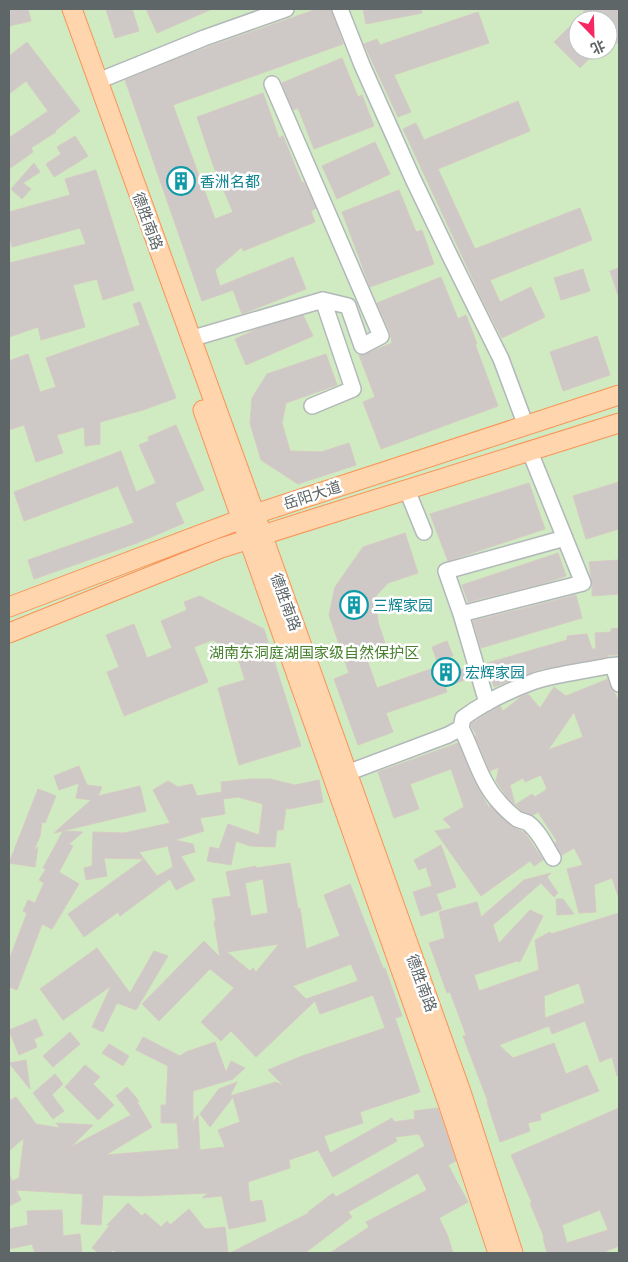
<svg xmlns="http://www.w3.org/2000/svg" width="628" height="1262" viewBox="0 0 628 1262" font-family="Helvetica,'Noto Sans SC',sans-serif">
<rect width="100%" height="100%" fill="#f1ebe7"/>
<path fill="#d0eac2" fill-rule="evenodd" d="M9,9H619V1253H9ZM578,20H608V50H578Z"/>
<path fill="#cec8c6" stroke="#d7cac4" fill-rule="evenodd" d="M9,9H28L31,21L9,26Z
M106,9H132L139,31L115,38Z
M146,9H212L157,33Z
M317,9H331L343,44L173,105L215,219L233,212L213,165L197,117L263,93L279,138L283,136L302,183L304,182L316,208L311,211L315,222L243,251L242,247L215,270L220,286L293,257L306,289L242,314L233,290L202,301L125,80L194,52Z
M363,9H421L422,13L366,24Z
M583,9H619V44L608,39V20H578V50H598L580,68L554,42L584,13Z
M478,12L489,43L394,75L411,112L398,117L364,44L377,39L380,45Z
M27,42L80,111L55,131L56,132L31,148L33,152L9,169V138L48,111L26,81L9,94V56Z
M342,58L358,97L362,95L374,126L314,149L298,108L293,110L282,83Z
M518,101L530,131L438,169L475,249L580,208L592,240L490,280L500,302L531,287L545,317L502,338L482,299L403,129L416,123L424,140Z
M75,136L88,156L54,177L46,164L61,154L57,147Z
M375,142L390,174L337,199L322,166Z
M34,163L40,172L23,183L31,189L22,199L11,189Z
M96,170L134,290L103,300L97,279L73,285L85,327L41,340L38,327L9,337V263L86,244L80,228L12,247L9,235V212L70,195L65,179Z
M399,190L416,232L422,230L434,264L370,287L342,212Z
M619,268V294L618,295L610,271Z
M583,269L590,291L561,300L554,278Z
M441,277L458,319L466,315L477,344H475L498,406L381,449L363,402L375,397L359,355L366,354L392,343L390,332L377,303Z
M140,302L176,398L143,410L100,422V444L85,446L84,427L57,435L63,453L36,462L24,425L9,430V361L28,354L40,392L56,387L46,358L140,325L133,304Z
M303,315L313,336L246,365L235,339L259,328Z
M597,336L610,375L563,391L550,352Z
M326,354L337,385L286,403L282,423L290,451L321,452L349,443L356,465L298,484L261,460L250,423L252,398L267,374Z
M176,425L204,490L175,503L184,523L137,543L34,579L28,560L134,523L118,486L24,521L14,492L121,451L136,492L156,483L139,445L149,441L148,437Z
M619,482V529L586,539L573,496Z
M529,483L545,529L448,561L430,514Z
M405,533L418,573L388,583L376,596L378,622L386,646L365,654L377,688L439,666L441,675L467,668L470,678L445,687L447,692L386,713L393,732L358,745L334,679L349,673L329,615L335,587L363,547Z
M558,553L566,576L545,583L468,602L462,585Z
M619,560V594L592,596V584L589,562Z
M576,595L582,618L481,648L473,621Z
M200,596L264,629L301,746L239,765L218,688L245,680L237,655L213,640L194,647L208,682L124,716L107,672L119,667L106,635L134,624L147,658L172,648L161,621L187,610L184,602Z
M619,628V655H608V657L542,669L494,687L487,663L567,640V636L587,634L592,649H596L595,633L611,632V629Z
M447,641L453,656L437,661L432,647Z
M608,679L619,702V896H618L612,878L596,884L594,885L596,912L579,913L567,869L583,865L574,848L562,855L555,843L557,841L538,812L533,815L522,811L507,797L496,781L499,767L490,771L475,736H477L471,726V724L493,710L500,706L503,711L521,697L528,694L540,708L554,687L566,696ZM574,712L583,737L548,750ZM541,775L547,789L535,797L532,794L515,805L510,785L523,778L525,782Z
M458,743L474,781L489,808L490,805L511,826L525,833L543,860L534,866L530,861L481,896L435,831L452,828L443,819L464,807L451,769L410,784L419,809L394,818L378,772Z
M79,766L87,785L102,787L98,796L140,786L146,811L54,833L91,800L76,798L79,783L59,790L54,776Z
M251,779H270L295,785L319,780L323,802L289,809L286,808L283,830H277L275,847L250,846L236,841L231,865L207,861L210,847L219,849L228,824L259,835L263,804L238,797L223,799L225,814L200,818L204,831L175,840L193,844L195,852L181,856L195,880L176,890L170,879L120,916L118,912L84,937L68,914L144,859L157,876L173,867L168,846L139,852L144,859L104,858L107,876L86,880L84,868L92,866L93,832L124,833L170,823L153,790L168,781L178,787L192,784L197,796L222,792L221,782Z
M38,789L56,796L45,823L42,822L40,836L34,850L38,847L35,867L9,863Z
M63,831L83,832L69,844L73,846L59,872L79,884L52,929L42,924L17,990L9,987V960L27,913L23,911L28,900L35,903L44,883L39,880L46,869L43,868Z
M441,845L456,887L436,894L442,909L421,916L413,892L432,886L426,867L419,870L414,860Z
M290,863L298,909L300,908L306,949L340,936L324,895L350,884L383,968H385L402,1016L395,1018L420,1092L360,1112L363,1123L324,1136L330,1153L392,1118L394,1122L415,1119L414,1111L438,1108L456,1161L448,1165L468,1202L439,1218L447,1234L453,1253H330L369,1227L366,1222L427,1190L418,1173L348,1212L352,1217L305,1253H230L309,1213L308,1212L333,1193L336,1197L425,1146L419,1134L395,1137L397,1141L333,1177L318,1150L289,1160L290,1168L248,1182L250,1202L262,1200L266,1221L229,1229L222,1196L202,1198L208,1193L141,1196L103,1195L101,1225L81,1224L83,1194L16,1190L21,1200L9,1206V1173L12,1181L19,1178L24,1138L9,1151V1101L16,1097L36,1124L60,1128L56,1123L93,1125L71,1147L131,1115L116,1096L127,1087L139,1101L137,1102L152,1127L106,1155L179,1149L177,1123H161V1105H166L168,1066L136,1050L143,1037L180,1056L186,1052L215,1042L226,1072L231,1061L245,1068L233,1079L193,1091V1122L198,1115L200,1150L225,1147L218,1130L240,1122L233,1097L210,1127L200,1114L219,1089L237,1082L230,1096L276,1082L284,1086L268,1070L302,1056L385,1028L373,995L320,1014L315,1001L256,1057L231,1031L221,1041L201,1022L234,988L210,969L159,1021L142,1004L204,941L220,957L214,921H216L212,899L231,896L226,872L256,866V868ZM263,879L268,913L251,916L245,883ZM279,944L256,972L253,968L250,971L227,952ZM351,964L358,981L306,999L293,986Z
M551,873L547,877L558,893L554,897L541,883L493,925L499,943L530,910L543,916L520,962L517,961L474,975L479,991L539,970L535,940L550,932L551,934L619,913V1075L617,1076L612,1057L600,1062L585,1021L552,1034L549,1026L499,1045L513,1058L554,1043L566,1074L587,1065L599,1091L540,1114L541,1120L528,1123L530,1131L500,1142L487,1102H488L463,1036L466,1035L450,992L447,993L429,943L445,938L439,912L477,902L481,917L524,880ZM579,983L585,1003L545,1018L544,996Z
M556,899H563L574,914L557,915Z
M97,948L130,993L154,951L168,956L136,1010L117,1003L103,1032L92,1027L111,986L63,1020L40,989Z
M36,1019L43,1035L34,1039L37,1047L19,1055L9,1030Z
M70,1032L80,1044L53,1067L43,1056Z
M109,1044L129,1056L123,1066L102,1053Z
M26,1060L30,1089L9,1063Z
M85,1065L100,1077L93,1084L114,1105L98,1120L65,1087Z
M55,1074L63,1084L52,1095L64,1111L53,1119L33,1093Z
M619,1108V1246L606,1251L607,1253H547L543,1238L544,1237L530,1203H532L511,1155ZM600,1210L608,1230L567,1243L562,1225Z
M128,1203L142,1216L145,1213L161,1227L167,1221L170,1225L189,1209L205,1229L225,1227L228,1253H117L113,1250L110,1253H99L92,1248L110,1225H107Z
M62,1210L63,1236L80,1234L82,1253H35L32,1244L9,1249V1229L28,1225L27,1211Z"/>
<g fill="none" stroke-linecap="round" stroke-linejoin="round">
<defs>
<path id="minor" d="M340,9L362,65L413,179L450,256L501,359L526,426
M98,81L204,38L286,9
M272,84L381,336L362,346L348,306L323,300
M190,339L323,300L353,389L312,406
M407,490L424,532
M461,614L446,571L565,538
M613,666L619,684
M487,703L461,614L583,583L530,452
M461,728C474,753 480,782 500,803C505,809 512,815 517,819C521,821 525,821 528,823C539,831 546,847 553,858
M347,773L448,735L461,728L463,718C485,702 510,690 535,681C558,674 584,671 608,666L619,665"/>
<path id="major" d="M72,9L262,534L461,1092L513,1253
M203,410L447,1100L498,1253
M9,607L255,514L619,395
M9,633L221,548L619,423"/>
</defs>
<use href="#minor" stroke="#b2b8ba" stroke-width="18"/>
<use href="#major" stroke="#fc9255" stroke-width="21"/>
<use href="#minor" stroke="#fff" stroke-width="15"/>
<use href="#major" stroke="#ffd5ae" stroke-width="19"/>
</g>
<defs>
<symbol id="building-ring" viewBox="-11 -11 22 22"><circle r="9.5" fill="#fff" stroke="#0f9aa8" stroke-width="1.5"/><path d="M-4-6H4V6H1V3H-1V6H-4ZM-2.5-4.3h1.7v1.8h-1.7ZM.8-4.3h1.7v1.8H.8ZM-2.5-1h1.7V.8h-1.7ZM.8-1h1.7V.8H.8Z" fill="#0f9aa8"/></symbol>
</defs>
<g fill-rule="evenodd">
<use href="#building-ring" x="165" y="165" width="32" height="32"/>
<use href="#building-ring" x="338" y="589" width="32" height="32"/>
<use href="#building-ring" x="430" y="656" width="32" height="32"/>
</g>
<g text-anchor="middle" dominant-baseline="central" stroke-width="5" stroke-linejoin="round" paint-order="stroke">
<g font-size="15" fill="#0d838f" stroke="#fff" text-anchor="start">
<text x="200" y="181">香洲名都</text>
<text x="373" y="605">三辉家园</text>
<text x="465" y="672">宏辉家园</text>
</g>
<g font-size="15" fill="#5e6668" stroke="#fff">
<text transform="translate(148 221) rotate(70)">德胜南路</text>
<text transform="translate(312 495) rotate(-18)">岳阳大道</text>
<text transform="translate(286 602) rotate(70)">德胜南路</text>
<text transform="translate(422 983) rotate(70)">德胜南路</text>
</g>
<g font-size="15" fill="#47802d" stroke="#fff">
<text x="314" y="652">湖南东洞庭湖国家级自然保护区</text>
</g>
</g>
<rect width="628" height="1262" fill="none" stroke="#5e6668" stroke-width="20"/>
<g transform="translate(593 35) rotate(157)"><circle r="24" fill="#ffffff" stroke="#bfc2c3"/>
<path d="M0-4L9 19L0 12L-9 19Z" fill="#f62861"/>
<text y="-8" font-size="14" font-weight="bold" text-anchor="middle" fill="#5e6668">北</text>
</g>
</svg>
